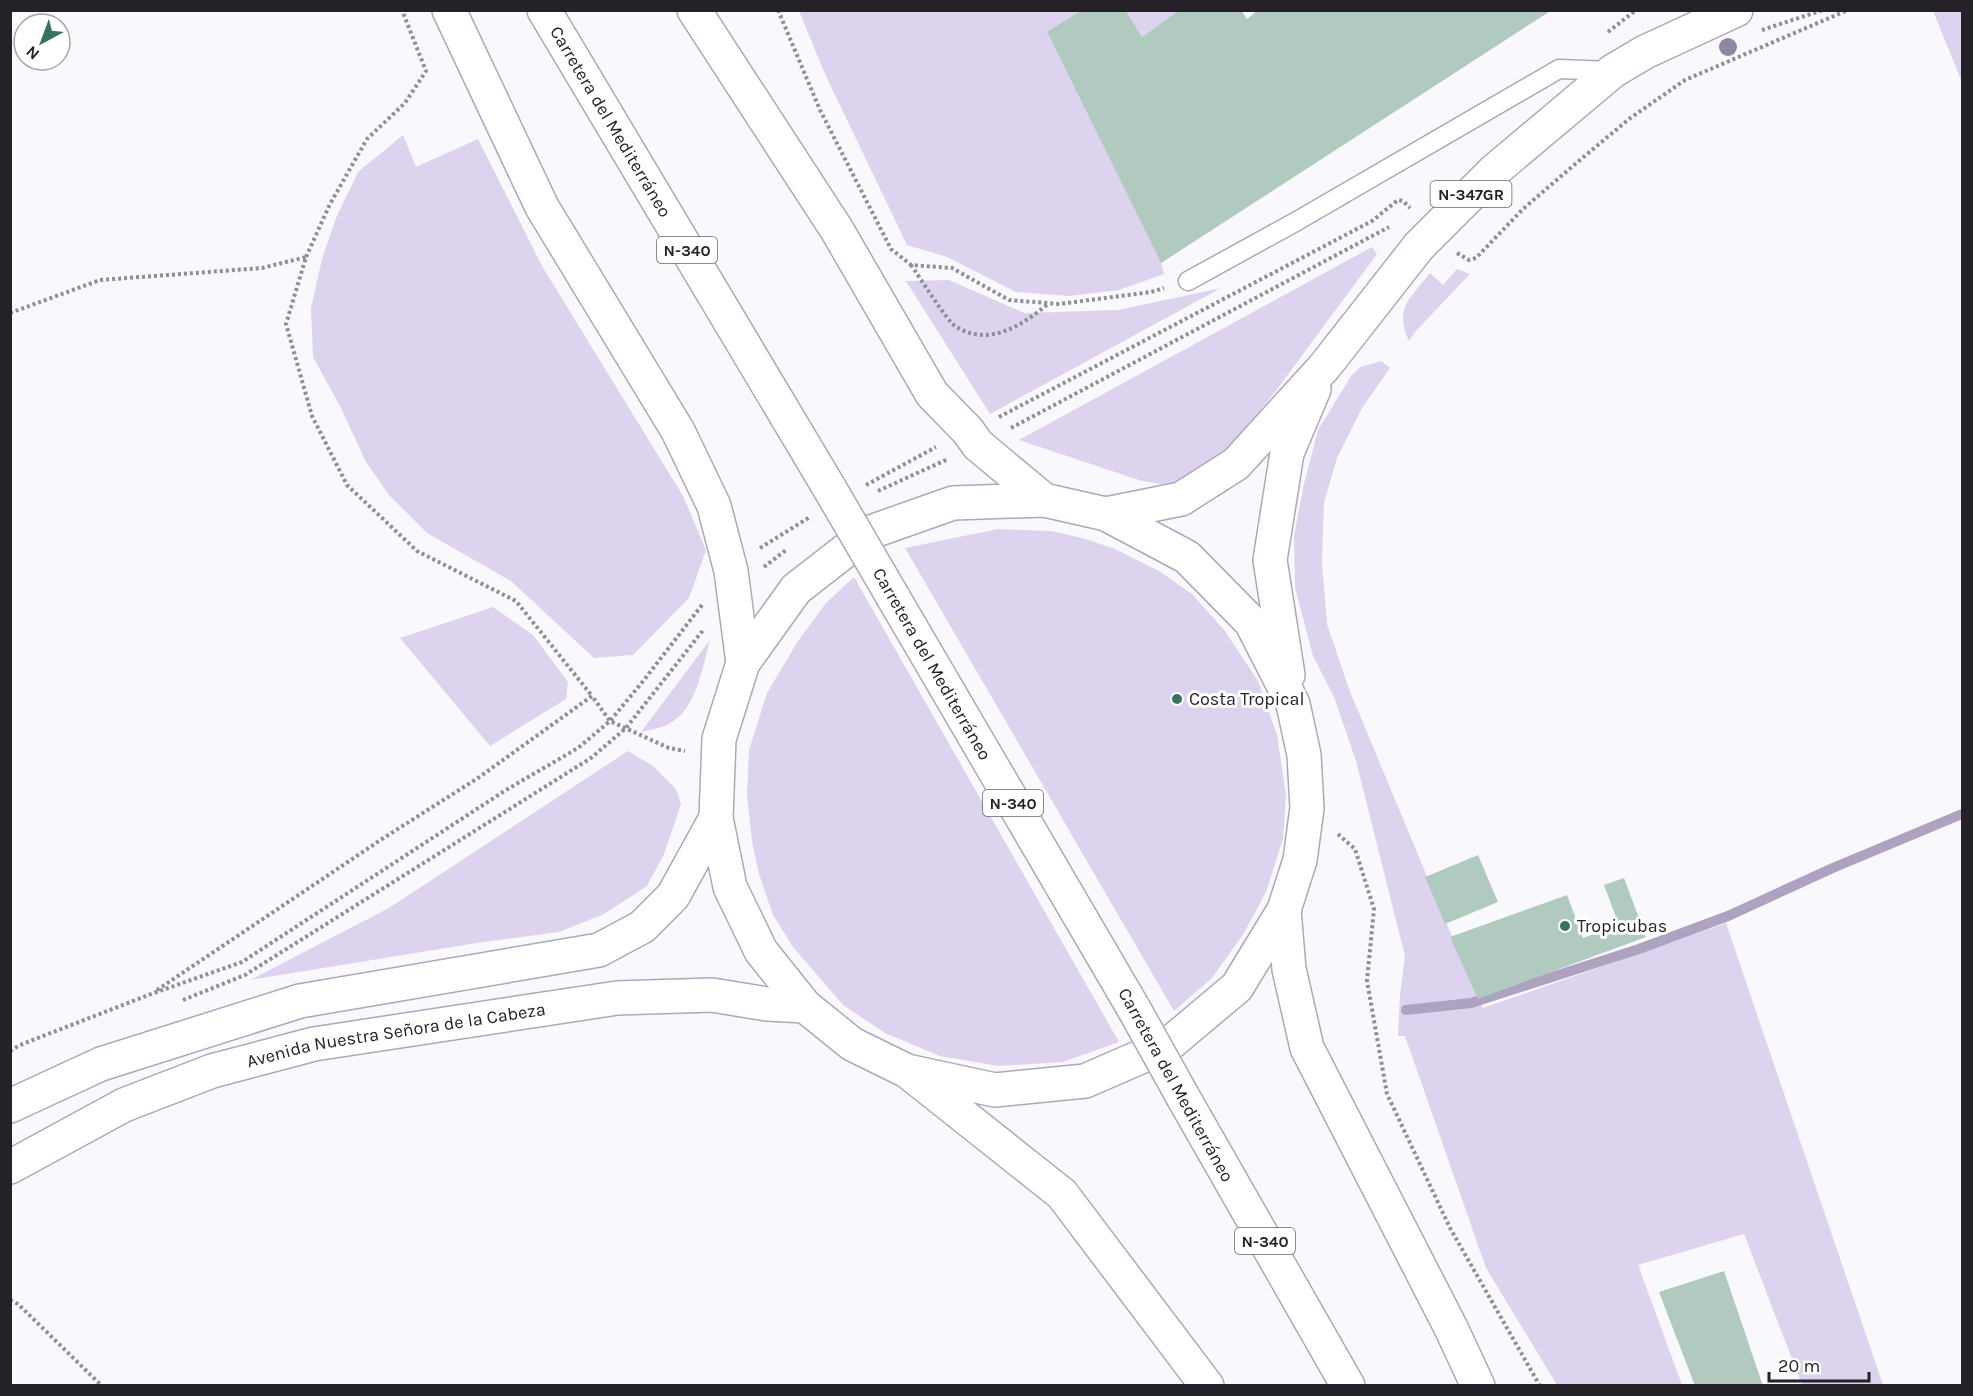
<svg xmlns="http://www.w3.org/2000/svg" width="1973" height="1396" viewBox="0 0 1973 1396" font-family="Karla,sans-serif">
<rect width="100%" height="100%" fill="#f9f8fc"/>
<path fill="#ddd3ef" d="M799,11H1082L1047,32L1161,263L1164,274L1119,290L1068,296L1016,292L947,257L907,245L825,74Z
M1125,11H1180L1142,37Z
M1933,11H1962V82Z
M403,135L416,167L478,139L542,266L683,496L706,550L689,598L633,655L594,658L511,581L427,533L389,495L366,462L340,406L313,357L311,308L322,259L336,218L358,172Z
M1372,247L1377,254L1275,392L1243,432L1216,460L1183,482L1161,484L1142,481L1019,440Z
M1457,269L1470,274L1414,333L1409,341C1394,308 1410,299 1430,273L1443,285Z
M949,280L1024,313L1118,310L1221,288L990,414L906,281Z
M1381,361L1390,368L1362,408L1337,458L1324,503L1322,563L1327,624L1349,689L1478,999L1483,1008L1726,923L1883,1385H1802L1744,1234L1638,1265L1682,1385H1557L1486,1268L1405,1036H1398L1400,995L1405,956L1356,761L1334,697L1313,656L1295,588L1294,536L1304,484L1318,430L1351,376L1360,367Z
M998,529L1051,531L1086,539L1115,549L1159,571L1192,594L1225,631L1258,681L1277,735L1286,795L1283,839L1266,892L1244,933L1212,978L1174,1011L905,548Z
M854,577L1119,1042L1063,1062L998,1066L940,1056L885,1033L843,1005L793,947L773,915L759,874L752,841L747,795L749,750L767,693L798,641L826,603Z
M493,607L533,635L568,682L566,699L490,746L400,638Z
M710,640C703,666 696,710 669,724C661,728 650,730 641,732Z
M628,751L653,766L676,789L681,804L664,854L647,886L604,914L559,932L483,942L250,980L389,908Z"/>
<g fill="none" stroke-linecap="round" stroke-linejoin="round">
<path stroke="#ada2c0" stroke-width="10" d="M1406,1010L1471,1003L1639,949L1728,916L1835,867L1962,814"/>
</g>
<path fill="#b0cac0" d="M1082,10H1125L1142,37L1180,10H1241L1247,19L1258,10H1552L1161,263L1047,32Z
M1478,855L1498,902L1445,924L1425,877Z
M1624,878L1646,937L1478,999L1450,937L1567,895L1583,938L1619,925L1604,885Z
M1724,1271L1763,1386H1695L1659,1292Z"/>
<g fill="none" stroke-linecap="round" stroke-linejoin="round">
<defs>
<path id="service" d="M1188,281L1297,221L1559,69L1611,71"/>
<g id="secondary">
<path d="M10,1106L101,1064L300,1001L599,950L642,927L673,896L716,818"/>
<path id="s1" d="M10,1167L124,1105L212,1071L314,1044L617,998L712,995L767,1004L805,1006"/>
</g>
<g id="trunk">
<path d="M449,10L542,207L678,431L714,506L731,571L743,663"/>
<path id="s2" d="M544,10L830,489"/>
<path d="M694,10L837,230L932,394L968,431L978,445L1044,500"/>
<path d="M1106,514L1181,499L1236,464L1325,366L1419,246L1494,171L1613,71L1645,52L1736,10"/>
<path d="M893,597L1134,1009"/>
<path d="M1288,675L1270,560L1287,453L1314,389"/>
<path d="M1284,910L1289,969L1307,1048L1451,1328L1478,1386"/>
<path d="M907,1071L995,1090L1085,1081L1168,1045L1237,987L1284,910L1300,860L1307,808L1304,755L1293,704L1251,622L1187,557L1106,514L1044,500L953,503L868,533L796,589L743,663L719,739L716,818L730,887L761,951L805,1006L852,1044L907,1071L1062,1194L1207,1386"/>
<path d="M1183,1097L1348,1386"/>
</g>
</defs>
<use href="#service" stroke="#aea7bc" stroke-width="21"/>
<use href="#secondary" stroke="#aea7bc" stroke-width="36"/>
<use href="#trunk" stroke="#aea7bc" stroke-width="36"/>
<path stroke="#908e94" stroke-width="4" stroke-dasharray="3 3" stroke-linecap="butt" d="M778,10L820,110L891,249L911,265L952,268L1009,300L1059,304L1151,292L1164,288
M1762,30L1823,10
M1608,32L1636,10
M1457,253L1469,260L1476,258L1523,209L1574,165L1629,119L1685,80L1848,10
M306,257L330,204L367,139L405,103L426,71L402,10
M911,265C919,276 947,321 955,326C989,348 1022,325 1048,304
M10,313L100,280L262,268L306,257L286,324L312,416L347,485L417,551L516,601L592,696
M999,417L1372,221L1398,200L1403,201L1410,208
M1011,428L1389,227
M866,485L936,447
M878,491L948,459
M760,548L810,517
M764,567L786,550
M1338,834L1355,849L1374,909L1367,981L1387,1094L1450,1228L1540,1386
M157,990L382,839L478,778L592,696L610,721L669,748L685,751
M183,1000L245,975L591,758L626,728L704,629
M10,1051L20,1045L151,994L242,962L506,790L578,748L610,721L644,680L702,605
M10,1300L18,1304L102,1386"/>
<use href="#service" stroke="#fff" stroke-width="18"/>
<use href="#secondary" stroke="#fff" stroke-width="33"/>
<use href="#trunk" stroke="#fff" stroke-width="33"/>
<defs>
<path id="trunk-bridge" d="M830,489L893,597
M1134,1009L1183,1097"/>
</defs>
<use href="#trunk-bridge" stroke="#aea7bc" stroke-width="36" stroke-linecap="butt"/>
<use href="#trunk-bridge" stroke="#fff" stroke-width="33"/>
</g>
<circle fill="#90869e" cx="1728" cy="47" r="9"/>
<g fill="#35735f" stroke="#fff" stroke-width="2">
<circle cx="1177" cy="699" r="6"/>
<circle cx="1565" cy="926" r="6"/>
</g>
<g text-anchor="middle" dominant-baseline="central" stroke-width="6" stroke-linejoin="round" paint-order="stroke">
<g fill="#fff" stroke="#666469" stroke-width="1.5">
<rect x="1430.5" y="181" width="81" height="26" rx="4.5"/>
<rect x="657" y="237" width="60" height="26" rx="4.5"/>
<rect x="983" y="790" width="60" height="26" rx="4.5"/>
<rect x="1235" y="1228" width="60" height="26" rx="4.5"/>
</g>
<g font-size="16" font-weight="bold" fill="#242129">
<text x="1471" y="194">N-347GR</text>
<text x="687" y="250">N-340</text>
<text x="1013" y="803">N-340</text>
<text x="1265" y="1241">N-340</text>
</g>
<g font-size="18" fill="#242129" stroke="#fff">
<text stroke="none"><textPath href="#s2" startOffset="130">Carretera del Mediterráneo</textPath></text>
<text transform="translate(932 664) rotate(60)">Carretera del Mediterráneo</text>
<text stroke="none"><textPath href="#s1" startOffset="412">Avenida Nuestra Señora de la Cabeza</textPath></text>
<text transform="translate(1176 1085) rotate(61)">Carretera del Mediterráneo</text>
</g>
<g font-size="18" fill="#242129" stroke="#fff" text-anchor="start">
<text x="1189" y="699">Costa Tropical</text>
<text x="1577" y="926">Tropicubas</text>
</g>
</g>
<rect width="1973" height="1396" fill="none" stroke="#242129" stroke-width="24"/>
<g transform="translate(42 42) rotate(221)"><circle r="28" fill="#ffffff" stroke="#a7a6a9" stroke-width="1.5"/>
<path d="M0-4.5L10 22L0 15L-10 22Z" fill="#35735f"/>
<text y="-9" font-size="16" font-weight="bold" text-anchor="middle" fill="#242129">N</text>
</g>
<path d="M1769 1372v9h100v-9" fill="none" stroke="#242129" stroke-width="3"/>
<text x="1778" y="1372" font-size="18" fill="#242129" stroke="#ffffff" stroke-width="4.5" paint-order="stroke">20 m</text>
</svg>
